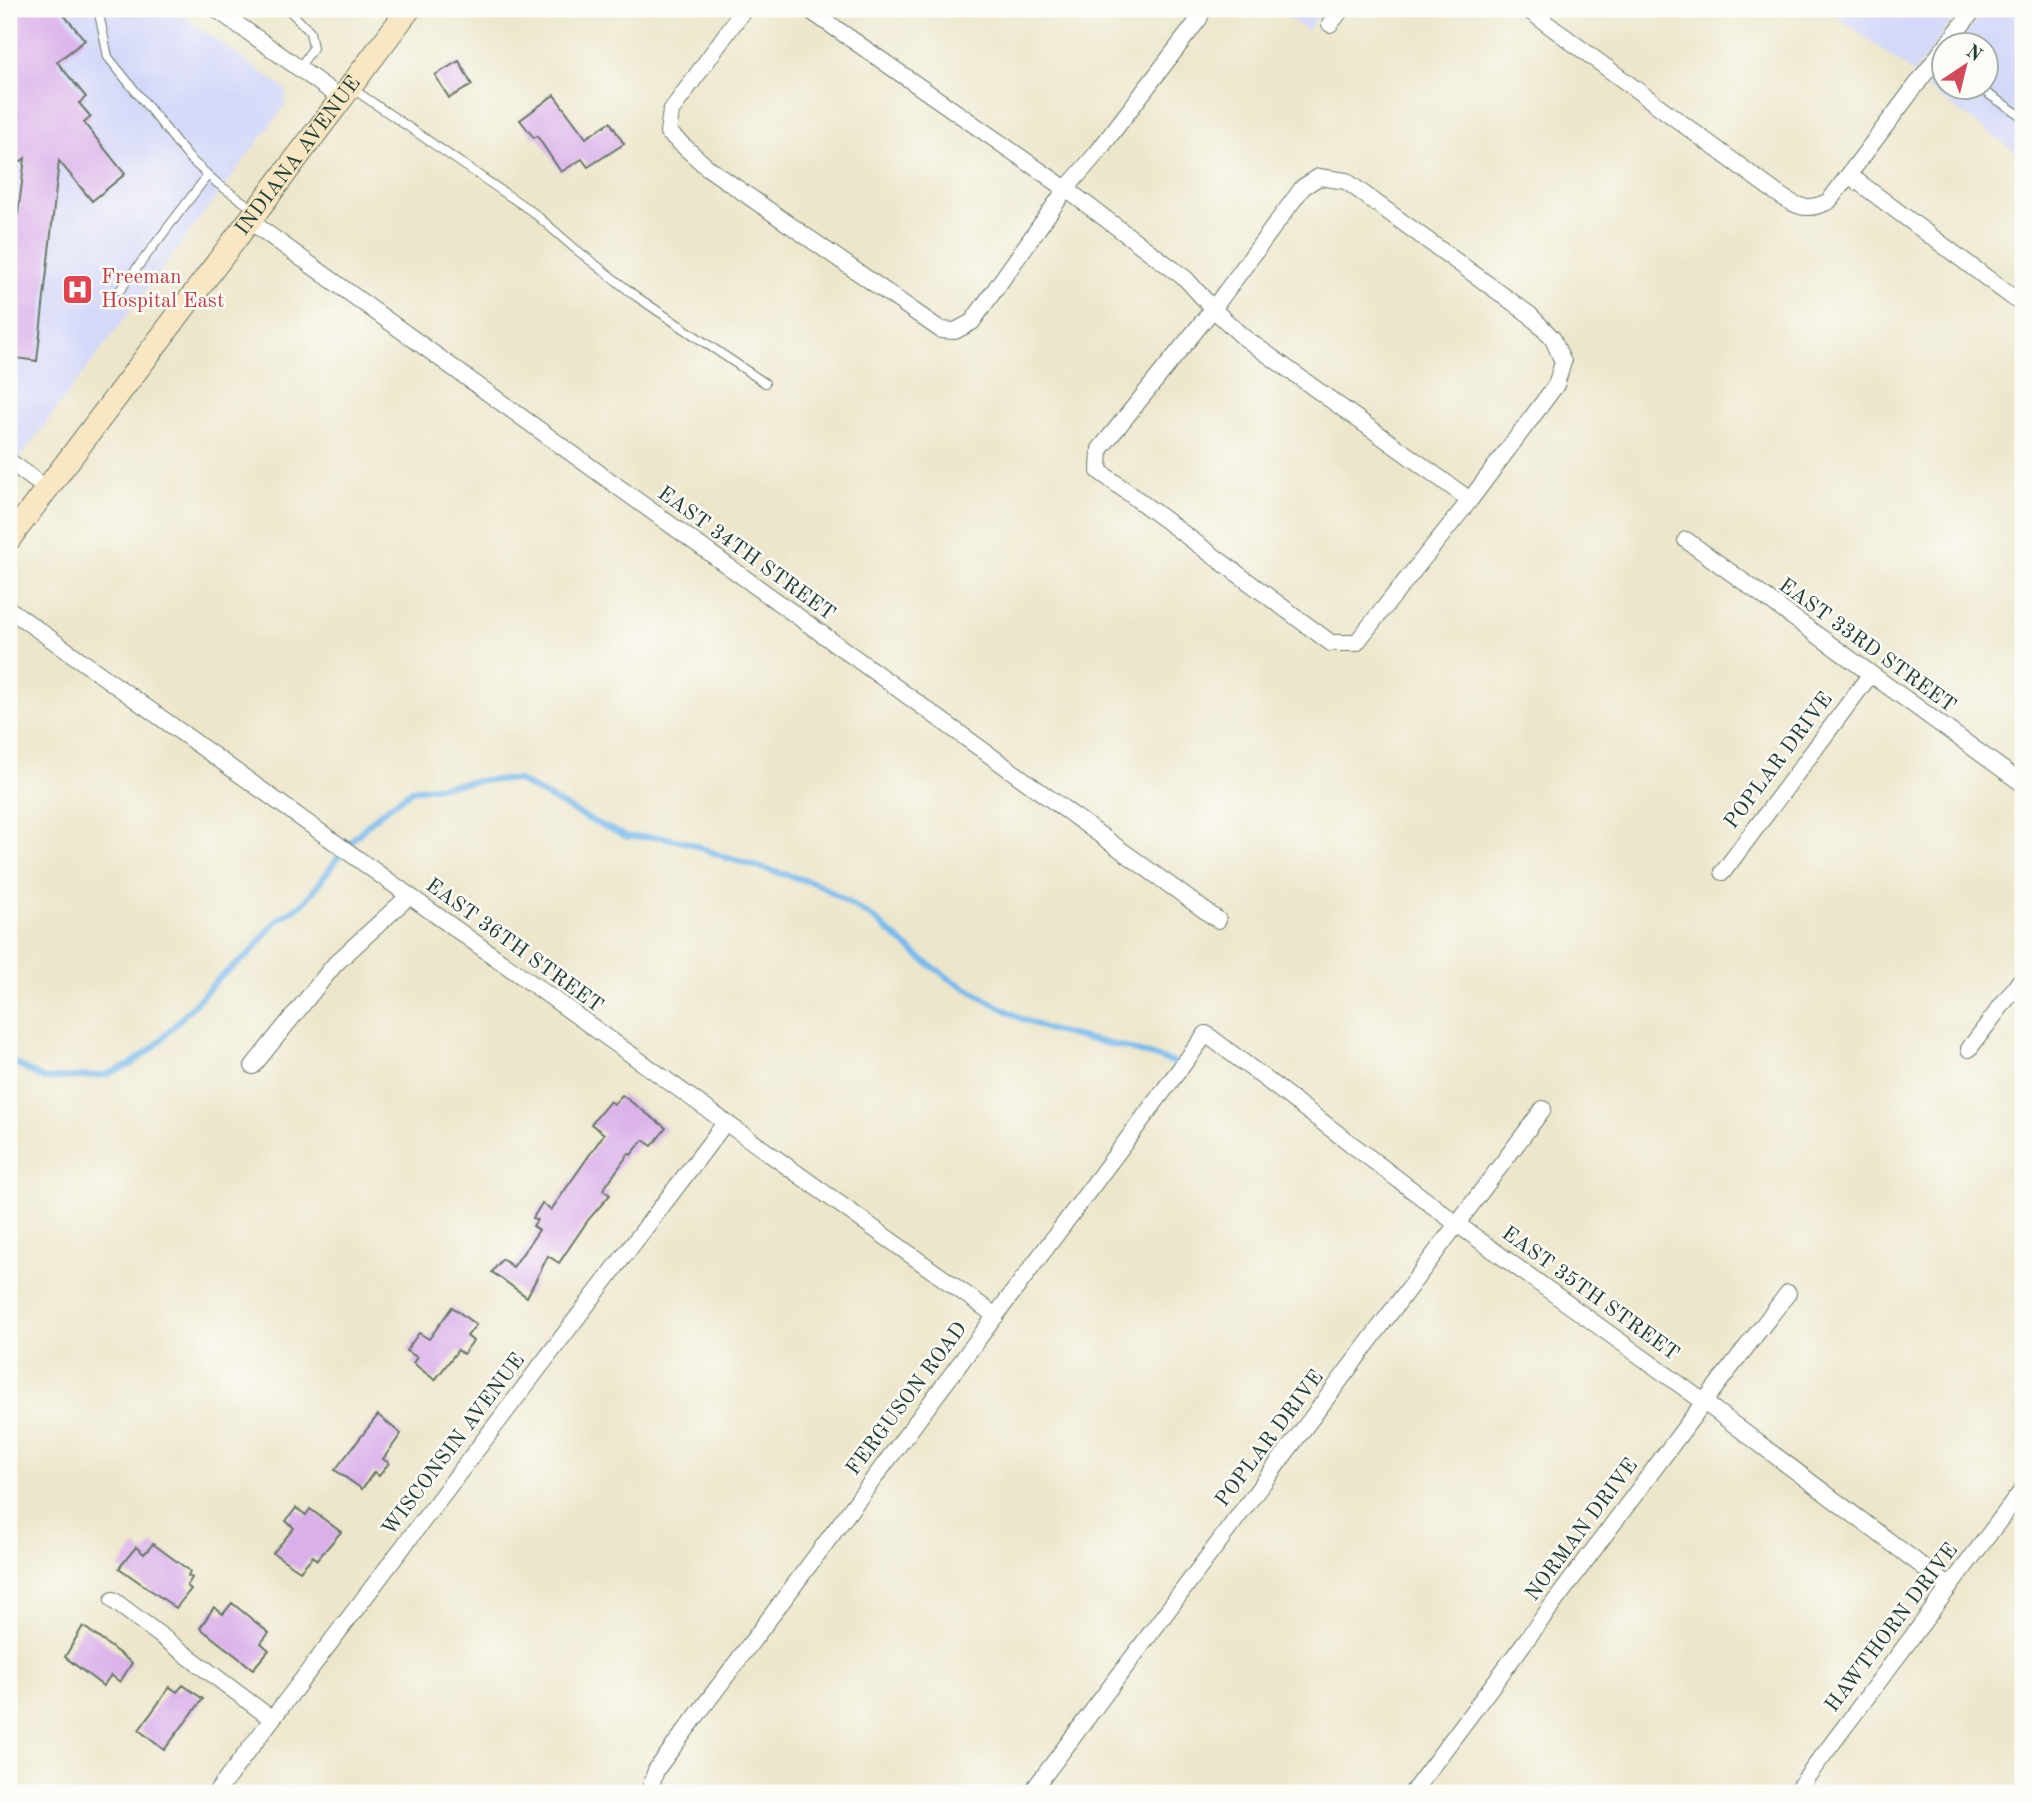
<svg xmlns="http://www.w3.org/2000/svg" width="2032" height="1802" viewBox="0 0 2032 1802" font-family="'Old Standard TT',serif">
<rect width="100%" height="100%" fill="#fdfcf7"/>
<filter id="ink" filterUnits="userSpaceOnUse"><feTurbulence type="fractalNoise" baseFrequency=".0143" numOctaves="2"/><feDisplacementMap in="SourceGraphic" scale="14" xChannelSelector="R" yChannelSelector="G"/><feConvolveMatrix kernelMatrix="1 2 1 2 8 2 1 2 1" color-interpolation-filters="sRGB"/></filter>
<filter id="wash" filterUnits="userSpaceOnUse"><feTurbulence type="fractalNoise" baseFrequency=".00686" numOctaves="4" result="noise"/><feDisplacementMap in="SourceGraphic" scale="28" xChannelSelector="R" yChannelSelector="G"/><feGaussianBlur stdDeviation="1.57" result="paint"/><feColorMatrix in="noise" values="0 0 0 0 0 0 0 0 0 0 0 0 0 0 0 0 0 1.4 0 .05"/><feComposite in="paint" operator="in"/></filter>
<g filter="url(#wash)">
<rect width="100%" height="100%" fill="#ece6ca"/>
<path fill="#d4d8f9" d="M9,9H173L286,90L285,106L9,472Z
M1277,9H1324L1307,31Z
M1827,9H1961L1914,73Z
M1985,9H2023V157L1924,86L1944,60V88H1986V46L1956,45Z"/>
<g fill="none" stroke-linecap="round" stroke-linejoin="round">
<path stroke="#78b9ec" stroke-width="6" d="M9,1060L44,1079L105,1075L130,1065L155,1046L220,977L250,954L275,922L305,902L350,842L378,815L412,790L484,780H517L594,822L628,837H662L689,843L727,858L818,884L873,918L922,959L950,979L1020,1018L1049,1030L1123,1047L1182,1065"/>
</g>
<g id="blocks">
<path fill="#dab0ea" d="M9,9H59L85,40L57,62L86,97L79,103L91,117L84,123L125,174L92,201L59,161L37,361L9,357V213L18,214L25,158L9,171Z
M459,61L472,85L449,98L435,75Z
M554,95L586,138L610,122L624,144L588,167L582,159L561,172L537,136L534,138L520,120Z
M622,1095L666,1128L652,1146L643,1140L631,1155L629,1153L603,1190L610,1195L588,1220L559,1263L548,1256L527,1297L492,1272L502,1259L513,1267L539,1230L533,1226L537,1220L533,1218L542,1203L551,1210L604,1134L591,1124L610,1101L614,1104Z
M452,1307L476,1325L467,1336L473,1341L463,1354L458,1350L435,1380L413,1363L417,1357L406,1351L419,1333L429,1339Z
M378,1415L401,1434L383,1459L389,1463L379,1476L374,1472L362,1489L335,1470Z
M296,1508L306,1515L310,1509L341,1532L317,1560L313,1556L300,1571L273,1553L294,1528L286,1521Z
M153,1544L190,1571L188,1576L192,1578L187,1586L191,1589L176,1608L119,1568L136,1547L144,1554Z
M232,1603L269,1633L261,1643L269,1650L253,1669L200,1628L214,1607L223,1614Z
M83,1626L132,1663L120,1682L111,1675L103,1686L65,1657Z
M183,1685L203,1699L164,1750L139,1730L170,1687L177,1692Z"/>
</g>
</g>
<g filter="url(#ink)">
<use href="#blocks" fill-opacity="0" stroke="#677868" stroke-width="2"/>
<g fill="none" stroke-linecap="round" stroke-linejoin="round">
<defs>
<path id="lane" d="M98,9L108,57L190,159L218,184L255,210
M288,9L310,32L313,48L299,68
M1979,88L2023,117
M353,89L534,213L573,247L637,297L765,383
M120,290L208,175"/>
<path id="street" d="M216,9L342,99
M744,9L671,111L668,132L708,168L941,330L955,331L972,322L1066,189L1096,154L1199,19L1203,9
M808,9L1066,189L1186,279L1213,309L1242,336L1470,500
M1527,9L1775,192C1795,206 1806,213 1829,201L1944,48
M1330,24L1342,9
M1946,46L1974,9
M1849,175L2023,305
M1319,177L1346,181L1530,315L1553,339L1563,362L1556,385L1470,500L1356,643H1331L1099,471L1100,449L1213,309L1303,187Z
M250,221L1218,920
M9,461L47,489
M1686,540L2023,784
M9,609L996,1316
M1723,872L1870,675
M1969,1049L2023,977
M253,1066L335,964L409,896
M113,1600L272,1719
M216,1793L725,1123
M651,1793V1786L656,1770L1206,1034L1457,1224L1704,1402L1950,1587
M1031,1793L1543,1109
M1412,1793L1704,1402L1788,1293
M1795,1793L2023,1489"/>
<g id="secondary">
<path id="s1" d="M9,539L409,9"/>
</g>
</defs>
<use href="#lane" stroke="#677868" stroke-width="10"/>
<use href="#street" stroke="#677868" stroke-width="18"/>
<use href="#secondary" stroke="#677868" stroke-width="25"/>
<use href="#lane" stroke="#fff" stroke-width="8"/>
<use href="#street" stroke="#fff" stroke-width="16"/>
<use href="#secondary" stroke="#f9e7c3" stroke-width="23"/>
</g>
</g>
<defs>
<symbol id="hospital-square" viewBox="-11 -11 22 22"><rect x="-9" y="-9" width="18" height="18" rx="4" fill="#e0444e" stroke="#fdfcf7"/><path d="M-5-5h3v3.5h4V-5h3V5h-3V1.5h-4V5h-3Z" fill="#fff"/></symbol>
</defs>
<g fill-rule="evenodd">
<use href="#hospital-square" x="60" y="272" width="35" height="35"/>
</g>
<g text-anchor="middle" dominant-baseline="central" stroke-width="5" stroke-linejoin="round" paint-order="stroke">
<g font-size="21" fill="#1f3d34" stroke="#fdfcf7">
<text stroke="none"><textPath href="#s1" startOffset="480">INDIANA AVENUE</textPath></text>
<text transform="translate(746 554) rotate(36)">EAST 34TH STREET</text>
<text transform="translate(1867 646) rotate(36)">EAST 33RD STREET</text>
<text transform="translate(1779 761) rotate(-53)">POPLAR DRIVE</text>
<text transform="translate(514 946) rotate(36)">EAST 36TH STREET</text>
<text transform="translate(1590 1294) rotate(36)">EAST 35TH STREET</text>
<text transform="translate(907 1399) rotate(-53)">FERGUSON ROAD</text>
<text transform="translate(1270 1439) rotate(-53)">POPLAR DRIVE</text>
<text transform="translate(454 1445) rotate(-53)">WISCONSIN AVENUE</text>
<text transform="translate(1582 1530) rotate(-53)">NORMAN DRIVE</text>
<text transform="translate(1892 1628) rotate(-53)">HAWTHORN DRIVE</text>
</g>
<g font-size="21" fill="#be3a42" stroke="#fdfcf7" text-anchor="start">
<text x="101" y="277">Freeman<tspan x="101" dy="24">Hospital East</tspan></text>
</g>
</g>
<rect width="2032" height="1802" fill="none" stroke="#fdfcf7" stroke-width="35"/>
<g transform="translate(1965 66) rotate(35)"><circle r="33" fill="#fdfcf7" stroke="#a4b0a9" stroke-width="2"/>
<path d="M0-5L12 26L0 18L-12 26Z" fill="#d1495b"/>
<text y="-10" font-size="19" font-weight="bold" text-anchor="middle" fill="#1f3d34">N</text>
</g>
</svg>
